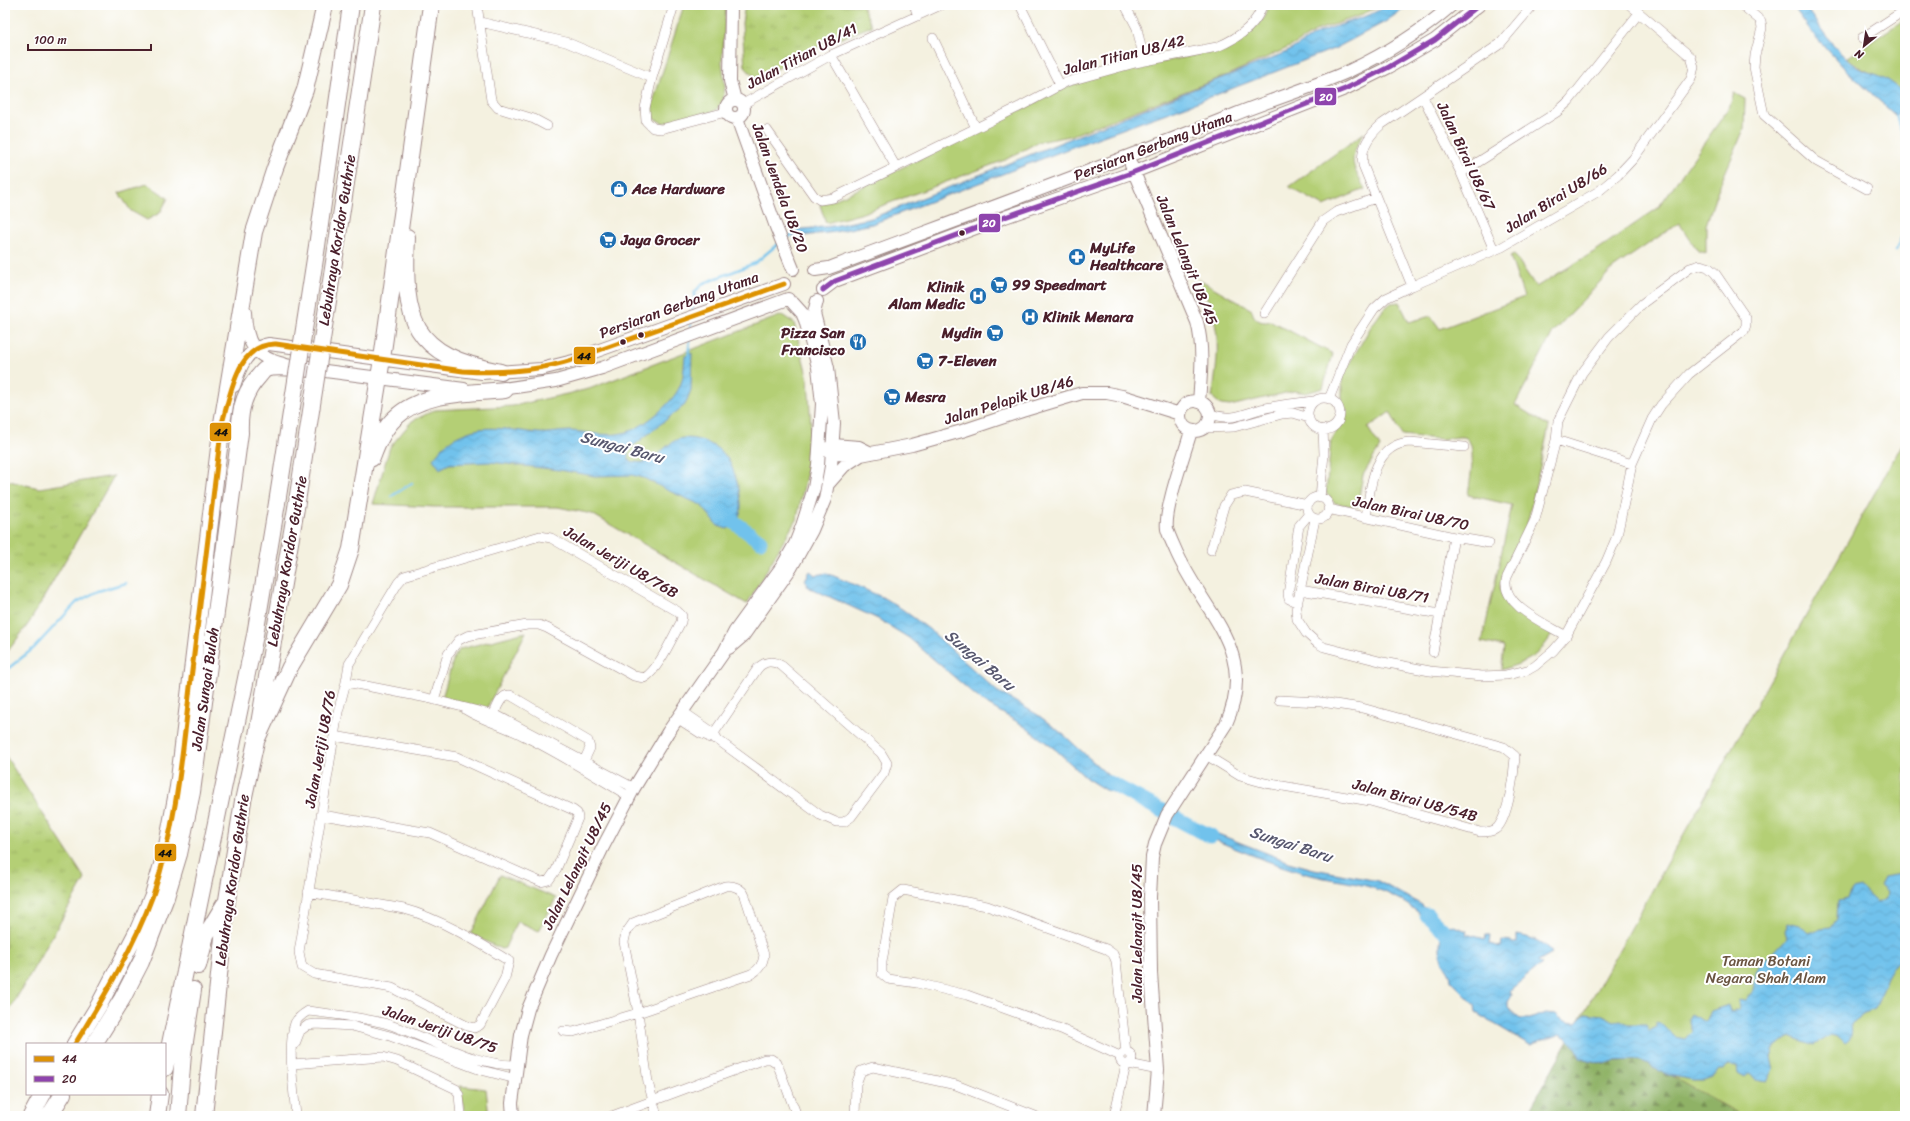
<svg xmlns="http://www.w3.org/2000/svg" width="1910" height="1121" viewBox="0 0 1910 1121" font-family="Sriracha,sans-serif">
<defs>
<pattern id="grass-tufts" width="24" height="20" patternUnits="userSpaceOnUse"><rect width="24" height="20" fill="#b4cf74"/><path d="M3 7l-1-3M5 7V3M7 7l1-3M15 17l-1-3M17 17v-4M19 17l1-3" fill="none" stroke="#9cb165"/></pattern>
<pattern id="forest-firs" width="22" height="20" patternUnits="userSpaceOnUse"><rect width="22" height="20" fill="#8fb266"/><path d="M5 1l3.5 6h-7zM16 11l3.5 6h-7z" fill="#779054"/></pattern>
<pattern id="water-waves" width="16" height="10" patternUnits="userSpaceOnUse"><rect width="16" height="10" fill="#71c2ec"/><path d="M0 5q4-4 8 0t8 0" fill="none" stroke="#63a6cb"/></pattern>
</defs>
<rect width="100%" height="100%" fill="#fff"/>
<filter id="ink" filterUnits="userSpaceOnUse"><feTurbulence type="fractalNoise" baseFrequency=".025" numOctaves="2"/><feDisplacementMap in="SourceGraphic" scale="8" xChannelSelector="R" yChannelSelector="G"/><feConvolveMatrix kernelMatrix="1 2 1 2 8 2 1 2 1" color-interpolation-filters="sRGB"/></filter>
<filter id="wash" filterUnits="userSpaceOnUse"><feTurbulence type="fractalNoise" baseFrequency=".012" numOctaves="4" result="noise"/><feDisplacementMap in="SourceGraphic" scale="16" xChannelSelector="R" yChannelSelector="G"/><feGaussianBlur stdDeviation="0.9" result="paint"/><feColorMatrix in="noise" values="0 0 0 0 0 0 0 0 0 0 0 0 0 0 0 0 0 1.4 0 .05"/><feComposite in="paint" operator="in"/></filter>
<g filter="url(#wash)">
<rect width="100%" height="100%" fill="#f4f1e0"/>
<path fill="url(#grass-tufts)" stroke="#7f7750" d="M745,5H862L872,26L799,55L758,81L745,67L742,23Z
M114,476L29,623L5,655V480L39,488Z
M5,755L85,879L5,1018Z"/>
<path fill="url(#forest-firs)" stroke="#6c6848" d="M1569,1039L1577,1048L1581,1058L1604,1064L1614,1061L1636,1060L1905,1116H1526Z"/>
<path fill="#b4cf74" stroke="#7f7750" d="M684,5H726L722,62L725,87L723,101L715,111L663,123L654,119L652,105Z
M1269,5H1382L1356,17L1318,30L1292,46L1225,76L1070,136L1038,142L1005,160L860,214L826,223L820,205L848,194L1069,86L1094,77L1218,50L1244,38L1265,17Z
M1905,19V94C1889,76 1864,75 1847,58Z
M1734,93L1745,99L1744,129L1717,192L1706,225V253L1698,251L1679,223L1613,268L1553,332L1515,405L1549,426L1527,525L1506,567L1500,586L1502,596L1507,603L1553,633C1537,658 1529,661 1501,670L1504,647L1482,642L1512,505L1468,495C1469,484 1479,441 1464,437C1458,436 1449,439 1442,439C1429,439 1416,436 1402,435L1390,412L1368,428L1380,447L1363,475L1357,507L1335,503L1326,493L1331,441L1342,422V376L1372,325L1383,310L1391,303L1399,302L1409,322L1431,316L1440,329L1524,297L1510,256L1514,254L1536,287L1597,250L1658,208L1729,108Z
M1364,133C1348,160 1351,163 1365,189L1324,206L1289,187Z
M147,184L168,198L160,213L147,220L131,211L119,193Z
M1199,279L1252,310C1253,320 1262,324 1271,321L1333,354L1323,388L1306,393L1294,391L1230,406L1221,405L1212,397C1216,373 1220,347 1215,323C1212,308 1205,293 1199,279Z
M782,315L794,323L808,379L811,427L808,467L797,518L747,604L592,514L558,507H435L373,504L390,447L412,421L435,410L513,406L589,389Z
M1905,439V1116H1743L1578,1023Z
M526,632L486,710L442,698L454,657L460,649Z
M500,875L556,898L539,931L517,921L505,948L501,949L471,934Z
M460,1086L486,1089L489,1116H465Z"/>
<path fill="url(#water-waves)" stroke="#5e708c" d="M1389,5H1409L1385,22L1336,48L1208,98L1078,145L872,224L835,232L794,237L793,230L833,226L872,218L1289,51L1319,32L1369,15Z
M1792,5H1804C1819,26 1834,50 1855,66C1862,71 1870,72 1878,75C1888,79 1898,87 1905,94V102L1896,116L1846,70L1814,35Z
M692,353L691,390L685,405L628,450V460C657,472 664,436 687,438C703,439 717,445 727,458C734,467 742,496 741,507C741,516 735,526 727,529L718,526L701,505L667,490L644,478L632,475L595,476L559,470L490,462L449,464L440,469L433,459C445,444 449,439 468,432C489,424 516,431 538,433C549,434 560,431 571,431C588,432 606,437 623,433C641,430 673,403 680,386C684,377 684,365 685,356Z
M810,571L815,575L827,573L882,597L902,609L930,630L997,691L1038,715L1064,735L1112,779L1129,790L1126,796L1105,790L1086,778L1056,750L1021,724L983,702L909,638L878,619L808,587L805,580Z
M1195,825L1292,863L1314,869L1378,881L1422,905L1443,926L1439,930C1420,913 1398,895 1373,888C1350,881 1326,880 1304,873C1265,862 1229,846 1192,830Z
M1905,873V956C1885,970 1884,988 1875,1009L1865,1013L1851,1024C1852,1032 1853,1039 1845,1043L1839,1037L1830,1035L1814,1045L1790,1036C1783,1039 1780,1044 1774,1048L1771,1058L1774,1069L1767,1082L1756,1080L1750,1073L1745,1077L1738,1073L1737,1066L1728,1065L1724,1071H1719L1712,1077L1704,1080H1692L1664,1074L1650,1064L1636,1060L1614,1061L1604,1064L1580,1058C1576,1046 1571,1040 1560,1034L1530,1045L1476,1013L1475,1005L1451,981C1451,973 1448,971 1444,964C1440,959 1439,944 1441,938C1443,934 1447,929 1451,925L1467,931L1466,934L1485,939L1486,935H1490L1489,944L1501,947L1502,940L1511,941L1512,943H1517V935C1529,937 1544,941 1552,953L1538,961L1542,964L1510,990L1512,995L1508,1002V1008L1520,1019H1530L1545,1013L1556,1014C1562,1021 1569,1023 1577,1023L1586,1013L1603,1015L1614,1021L1621,1020L1629,1025H1646L1649,1031L1657,1027V1022L1661,1023L1675,1037L1685,1039L1692,1031L1688,1019L1691,1014L1706,1022L1711,1011L1728,1005L1730,1012L1739,1010L1738,1000L1744,1001L1754,990L1756,972L1762,960L1773,953L1787,938L1785,931L1788,922L1800,925L1808,933L1821,928L1831,927L1837,920L1838,901L1847,899L1851,890L1861,888L1877,903L1886,899L1887,891L1880,885L1884,877Z"/>
<g fill="none" stroke-linecap="round" stroke-linejoin="round">
<path stroke="#71c2ec" stroke-width="2.5" d="M1896,115L1905,141
M785,239L796,233
M1896,250L1905,230
M692,314L695,292L702,284L755,263L779,243
M690,332L691,321
M688,358L690,339
M392,496L412,483
M5,671L34,648L77,602L98,591L126,583"/>
<path stroke="#71c2ec" stroke-width="15" d="M719,511L760,541
M1110,783L1194,828L1211,836
M1427,915L1445,932L1455,950"/>
</g>
</g>
<g filter="url(#ink)">
<g fill="none" stroke-linecap="round" stroke-linejoin="round">
<defs>
<path id="street" d="M477,5L491,100L498,108L534,119L547,126
M674,5L652,78L645,108L646,121L653,128L661,129L726,112
M914,5L918,16
M1020,5L1060,85
M1125,5L1137,28L1144,61
M1742,5L1761,21L1762,28L1755,55L1754,67L1764,115L1816,161L1867,189
M480,22L566,42L652,78
M933,38L976,128
M1862,38L1905,10
M831,55L896,167
M1423,97L1461,173L1494,250
M743,104L831,55L941,5
M767,130L814,196L820,200L833,198L1021,106L1066,82L1135,63L1217,47C1236,39 1257,26 1262,5
M1461,173L1557,112L1569,101L1639,13
M1412,286L1363,165C1360,148 1369,135 1382,124L1500,44L1533,5
M1264,314L1323,221L1336,212L1376,198
M1308 414a16 16 0 1 1 32 0a16 16 0 1 1-32 0Z
M1329,399L1351,344L1374,309L1386,298L1412,286L1502,247L1599,191L1618,175L1633,159L1691,79L1694,67L1691,57L1630,5
M1210,414C1232,421 1241,415 1261,409C1279,405 1297,403 1314,401
M1205,428L1234,427L1282,414L1293,413L1309,418
M1556,440L1632,464
M1307 508a11 11 0 1 1 22 0a11 11 0 1 1-22 0Z
M1320,498L1324,454L1323,429
M1328,509L1454,537L1489,543
M1366,518C1370,490 1372,444 1410,442L1464,447
M1315,519L1296,610L1297,619L1306,633L1317,643L1324,647L1383,662L1430,671L1482,676L1506,675L1528,670L1535,666L1553,651L1566,636L1606,562L1617,536L1632,464L1652,419L1661,405L1689,374L1744,331L1746,325V318L1715,273L1708,267L1700,265L1690,268L1643,303L1609,337L1582,373L1558,421L1556,440L1535,520L1507,577C1498,604 1546,624 1566,636
M1211,550L1224,506L1231,495L1245,492L1308,505
M1300,590L1440,614
M1298,603L1289,599L1288,594L1299,526L1309,514
M1433,652L1454,537
M346,682L427,698L498,716L634,788
M466,710C484,721 505,726 524,736C561,754 595,776 630,797
M682,711L714,733L718,740L820,815L836,822H844L851,817L884,773L887,763L881,753L782,666C773,661 766,660 758,668L714,733L710,738
M494,714C497,707 501,694 510,695L588,741L590,748L584,761
M677,718L700,733L715,739
M1206,755L1240,776L1265,783L1370,801L1480,832C1486,832 1494,832 1498,827C1509,813 1514,774 1515,756L1504,747L1362,708L1321,702L1279,700
M322,815L430,833L541,882L549,880L556,870L578,818L577,813L573,810L457,757L334,736
M308,892L404,909C439,918 478,942 509,961L505,978L480,1025L474,1028L467,1026L392,988L314,974L302,967L299,952L338,712L346,682L349,664L398,583L404,576L540,536L551,538L677,611L682,616L681,622C673,636 658,671 644,678L634,676L547,628L539,625H527L467,636L459,640L448,654L434,700
M563,1031L573,1032L638,1013L751,974C758,971 763,964 764,955L745,896C742,888 733,885 725,886L633,923L626,933L624,942L638,1013L648,1082L657,1116
M295,1044L300,1031L308,1025L316,1024L352,1026L390,1036L481,1070L516,1079
M1120 1058a6 6 0 1 1 12 0a6 6 0 1 1-12 0Z
M1120,1056L1061,1029L967,995L917,983L888,979L882,974V962L893,898L903,890L987,906L1106,949L1113,954L1116,961L1126,1052
M292,1064L383,1057L397,1061L456,1089L459,1095L461,1116
M1129,1064L1158,1070
M296,1116C294,1093 287,1044 295,1023C298,1017 303,1014 308,1011C333,1014 360,1017 384,1023C429,1036 470,1066 518,1065
M612,1116L765,1059H771L777,1063L797,1116
M855,1116L856,1084L861,1071L873,1067L956,1085L1035,1116
M1114,1116L1126,1065"/>
<path id="secondary" d="M731,5L730,81L735,100
M726 109a9 9 0 1 1 18 0a9 9 0 1 1-18 0Z
M737,118L776,227L793,269
M1131,165L1197,322C1204,348 1201,375 1199,402
M815,270L829,268C963,218 1098,169 1231,116C1270,100 1311,88 1349,71C1385,54 1422,31 1452,5
M823,290L835,281L1005,217L1134,172L1345,89L1389,67L1435,40L1479,5
M245,312C246,342 253,357 284,364
M310,369L464,389
M234,386C240,367 247,348 269,344L482,373L541,369L577,360L594,352L784,284
M496,390L556,381L602,368L788,299
M1180 416a15 15 0 1 1 30 0a15 15 0 1 1-30 0Z
M828,448L833,454L861,455L912,445L962,431L1022,411L1082,393H1107L1122,396L1180,414
M828,451L833,445L859,447L871,453
M829,483L844,466L861,455
M729,648L743,636L791,568L812,530L825,499L831,466L834,423L828,368L814,313L817,301
M513,1116L512,1103L521,1035L528,1009L551,955L603,847L634,788L668,732L724,652L735,631L783,565L795,544L802,526L814,488L818,465L822,404L818,367L805,320L802,313L793,303
M1154,1116L1158,1070L1151,973L1150,897L1152,857L1155,844L1167,815L1226,724C1259,650 1203,613 1176,551C1173,544 1169,536 1167,529C1164,509 1185,453 1191,431"/>
<path id="highway" d="M407,237C403,321 411,355 501,372
M317,246L351,5
M336,249L373,5
M372,458C377,444 384,428 395,418C423,391 469,394 505,390
M256,741L290,667L339,585L351,549L382,359L431,5
M198,966L206,935L224,905
M75,1044L99,1005L138,930L153,895L166,851L178,787L222,423L254,232L275,168L305,90L325,5
M94,1044L122,999L141,962L166,897L179,854L192,792L240,433C239,410 244,392 259,376C261,374 263,370 266,369C275,365 301,369 312,369
M165,1068L255,635L277,503
M31,1116L43,1094
M49,1116L63,1094
M157,1116L160,1094
M178,1116L183,1054L193,990
M204,1116L227,900L243,801L256,741L296,508"/>
</defs>
<use href="#street" stroke="#9f8886" stroke-width="10"/>
<use href="#secondary" stroke="#9f8886" stroke-width="14"/>
<use href="#highway" stroke="#9f8886" stroke-width="18"/>
<use href="#street" stroke="#fff" stroke-width="9"/>
<use href="#secondary" stroke="#fff" stroke-width="12"/>
<use href="#highway" stroke="#fff" stroke-width="16"/>
<defs>
<path id="highway-bridge" d="M277,503L317,246
M296,508L336,249"/>
</defs>
<use href="#highway-bridge" stroke="#9f8886" stroke-width="18" stroke-linecap="butt"/>
<use href="#highway-bridge" stroke="#fff" stroke-width="16"/>
<defs>
<path id="bus-1" d="M75,1044C104,997 134,947 153,895C176,828 182,757 190,687C201,599 211,511 222,423C231,394 237,343 276,344L463,371C509,374 552,370 594,352L784,284"/>
<path id="bus-2" d="M823,290L835,281L1005,217L1134,172L1345,89L1389,67L1435,40L1479,5"/>
</defs>
<use href="#bus-1" stroke="#fff" stroke-width="8"/>
<use href="#bus-2" stroke="#fff" stroke-width="8"/>
<use href="#bus-1" stroke="#dd9206" stroke-width="5"/>
<use href="#bus-2" stroke="#8e44ad" stroke-width="5"/>
</g>
</g>
<defs>
<symbol id="shop-disc" viewBox="-11 -11 22 22"><circle r="9.5" fill="#1f6fb2" stroke="#fff"/><path d="M-5-2.5h2.3a2.7 3.5 0 0 1 5.4 0H5L5.5 6h-11ZM-1.5-2.5h3a1.5 2.3 0 0 0-3 0Z" fill="#fff"/></symbol>
<symbol id="supermarket-disc" viewBox="-11 -11 22 22"><circle r="9.5" fill="#1f6fb2" stroke="#fff"/><path d="M-6-5.5h2.5l.6 2H6L4.5 2H-2.5L-4.4-4H-6ZM-1.5 3.2a1.3 1.3 0 1 0 .1 0ZM3 3.2a1.3 1.3 0 1 0 .1 0Z" fill="#fff"/></symbol>
<symbol id="pharmacy-disc" viewBox="-11 -11 22 22"><circle r="9.5" fill="#1f6fb2" stroke="#fff"/><path d="M-2-6h4v4h4v4h-4v4h-4v-4h-4v-4h4Z" fill="#fff"/></symbol>
<symbol id="hospital-disc" viewBox="-11 -11 22 22"><circle r="9.5" fill="#1f6fb2" stroke="#fff"/><path d="M-5-5h3v3.5h4V-5h3V5h-3V1.5h-4V5h-3Z" fill="#fff"/></symbol>
<symbol id="restaurant-disc" viewBox="-11 -11 22 22"><circle r="9.5" fill="#1f6fb2" stroke="#fff"/><path d="M-5-6h1v4h1v-4h1v4h1v-4h1v5L-1.5 .5V6h-2V.5L-5-1ZM5-6V6H3V1.5H1.5Q1.5-4 5-6Z" fill="#fff"/></symbol>
</defs>
<g fill-rule="evenodd">
<use href="#shop-disc" x="609" y="179" width="20" height="20"/>
<use href="#supermarket-disc" x="598" y="230" width="20" height="20"/>
<use href="#pharmacy-disc" x="1067" y="247" width="20" height="20"/>
<use href="#supermarket-disc" x="989" y="275" width="20" height="20"/>
<use href="#hospital-disc" x="968" y="286" width="20" height="20"/>
<use href="#hospital-disc" x="1020" y="307" width="20" height="20"/>
<use href="#supermarket-disc" x="985" y="323" width="20" height="20"/>
<use href="#restaurant-disc" x="848" y="332" width="20" height="20"/>
<use href="#supermarket-disc" x="915" y="351" width="20" height="20"/>
<use href="#supermarket-disc" x="882" y="387" width="20" height="20"/>
</g>
<g fill="#4a1f2b" stroke="#fff" stroke-width="1.5">
<circle cx="962" cy="233" r="3.5"/>
<circle cx="641" cy="335" r="3.5"/>
<circle cx="623" cy="342" r="3.5"/>
</g>
<g text-anchor="middle" dominant-baseline="central" stroke-width="4" stroke-linejoin="round" paint-order="stroke">
<g font-size="15" fill="#4a1f2b" stroke="#fff">
<text transform="translate(1124 55) rotate(-14)">Jalan Titian U8/42</text>
<text transform="translate(802 56) rotate(-28)">Jalan Titian U8/41</text>
<text transform="translate(1153 146) rotate(-21)">Persiaran Gerbang Utama</text>
<text transform="translate(1466 156) rotate(65)">Jalan Birai U8/67</text>
<text transform="translate(780 188) rotate(70)">Jalan Jendela U8/20</text>
<text transform="translate(1556 198) rotate(-32)">Jalan Birai U8/66</text>
<text transform="translate(337 240) rotate(-81)">Lebuhraya Koridor Guthrie</text>
<text transform="translate(1187 260) rotate(68)">Jalan Lelangit U8/45</text>
<text transform="translate(679 305) rotate(-20)">Persiaran Gerbang Utama</text>
<text transform="translate(1009 400) rotate(-17)">Jalan Pelapik U8/46</text>
<text transform="translate(1411 513) rotate(12)">Jalan Birai U8/70</text>
<text transform="translate(287 561) rotate(-80)">Lebuhraya Koridor Guthrie</text>
<text transform="translate(621 562) rotate(30)">Jalan Jeriji U8/76B</text>
<text transform="translate(1372 588) rotate(10)">Jalan Birai U8/71</text>
<text transform="translate(205 689) rotate(-82)">Jalan Sungai Buloh</text>
<text transform="translate(320 749) rotate(-80)">Jalan Jeriji U8/76</text>
<text transform="translate(1415 800) rotate(15)">Jalan Birai U8/54B</text>
<text transform="translate(577 866) rotate(-64)">Jalan Lelangit U8/45</text>
<text transform="translate(232 880) rotate(-82)">Lebuhraya Koridor Guthrie</text>
<text transform="translate(1137 933) rotate(-90)">Jalan Lelangit U8/45</text>
<text transform="translate(440 1029) rotate(19)">Jalan Jeriji U8/75</text>
</g>
<g font-size="15" font-weight="bold" fill="#4a1f2b" stroke="#fff" text-anchor="start">
<text x="632" y="189">Ace Hardware</text>
<text x="621" y="240">Jaya Grocer</text>
<text x="1090" y="248">MyLife<tspan x="1090" dy="17">Healthcare</tspan></text>
<text x="1012" y="285">99 Speedmart</text>
<text x="965" y="287" text-anchor="end">Klinik<tspan x="965" dy="17">Alam Medic</tspan></text>
<text x="1043" y="317">Klinik Menara</text>
<text x="845" y="333" text-anchor="end">Pizza San<tspan x="845" dy="17">Francisco</tspan></text>
<text x="982" y="333" text-anchor="end">Mydin</text>
<text x="938" y="361">7-Eleven</text>
<text x="905" y="397">Mesra</text>
</g>
<g font-size="15" fill="#6a5441" stroke="#fff">
<text x="1766" y="961">Taman Botani<tspan x="1766" dy="17">Negara Shah Alam</tspan></text>
</g>
<g font-size="16" font-style="italic" fill="#58586f" stroke="#fff">
<text transform="translate(622 447) rotate(15)">Sungai Baru</text>
<text transform="translate(980 660) rotate(40)">Sungai Baru</text>
<text transform="translate(1291 844) rotate(18)">Sungai Baru</text>
</g>
</g>
<g stroke="#fff" stroke-width="1.5">
<rect x="1314" y="87" width="23" height="19" rx="4" fill="#8e44ad"/>
<rect x="978" y="213" width="23" height="20" rx="4" fill="#8e44ad"/>
<rect x="573" y="346" width="23" height="19" rx="4" fill="#dd9206"/>
<rect x="209" y="422" width="23" height="20" rx="4" fill="#dd9206"/>
<rect x="154" y="843" width="23" height="19" rx="4" fill="#dd9206"/>
</g>
<g font-size="11" text-anchor="middle" font-weight="bold" fill="#fff">
<text x="1326" y="101">20</text>
<text x="989" y="227">20</text>
</g>
<g font-size="11" text-anchor="middle" font-weight="bold" fill="#111">
<text x="584" y="360">44</text>
<text x="221" y="436">44</text>
<text x="165" y="857">44</text>
</g>
<rect width="1910" height="1121" fill="none" stroke="#fff" stroke-width="20"/>
<rect x="26" y="1043" width="140" height="52" fill="#ffffff" stroke="#b7a5aa"/>
<rect x="34" y="1056" width="20" height="6" fill="#dd9206" stroke="#b7a5aa"/>
<text x="62" y="1063" font-size="12" fill="#4a1f2b">44</text>
<rect x="34" y="1076" width="20" height="6" fill="#8e44ad" stroke="#b7a5aa"/>
<text x="62" y="1083" font-size="12" fill="#4a1f2b">20</text>
<g transform="translate(1864 46) rotate(210)" stroke="#ffffff" stroke-width="3" paint-order="stroke">
<path d="M0-3L7 15L0 10L-7 15Z" fill="#4a1f2b"/>
<text y="-6" font-size="11" font-weight="bold" text-anchor="middle" fill="#4a1f2b">N</text>
</g>
<path d="M28 44v6h123v-6" fill="none" stroke="#4a1f2b" stroke-width="2"/>
<text x="34" y="44" font-size="12" fill="#4a1f2b" stroke="#ffffff" stroke-width="3" paint-order="stroke">100 m</text>
</svg>
